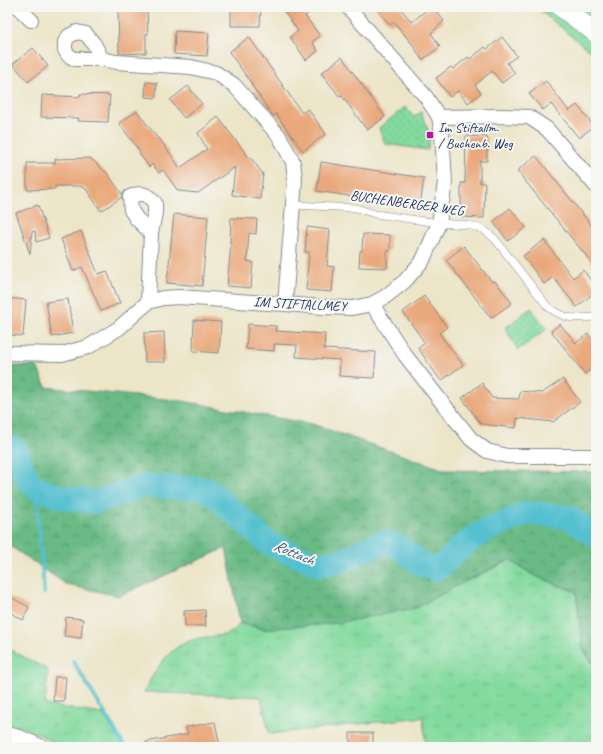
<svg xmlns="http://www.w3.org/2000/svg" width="603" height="754" viewBox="0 0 603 754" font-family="Caveat,sans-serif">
<defs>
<pattern id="grass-tufts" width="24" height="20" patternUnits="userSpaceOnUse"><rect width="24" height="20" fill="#83da9e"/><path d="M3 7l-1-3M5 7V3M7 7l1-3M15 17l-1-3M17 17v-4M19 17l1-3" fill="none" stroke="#71bb8a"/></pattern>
<pattern id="forest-crowns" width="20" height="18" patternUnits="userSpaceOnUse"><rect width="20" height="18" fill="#6aba85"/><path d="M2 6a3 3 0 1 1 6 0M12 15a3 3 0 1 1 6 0" fill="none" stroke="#569870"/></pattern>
<pattern id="park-dots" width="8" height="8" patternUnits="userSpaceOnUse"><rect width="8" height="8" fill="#83da9e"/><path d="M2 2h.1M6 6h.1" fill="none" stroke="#71bb8a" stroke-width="1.8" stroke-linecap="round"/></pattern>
</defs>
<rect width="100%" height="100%" fill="#f6f6f2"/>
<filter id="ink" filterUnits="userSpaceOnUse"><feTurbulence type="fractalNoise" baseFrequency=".025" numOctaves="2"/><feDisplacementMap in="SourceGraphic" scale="8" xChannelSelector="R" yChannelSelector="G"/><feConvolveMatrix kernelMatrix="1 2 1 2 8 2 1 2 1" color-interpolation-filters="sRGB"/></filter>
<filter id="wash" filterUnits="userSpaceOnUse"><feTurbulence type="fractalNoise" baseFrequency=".012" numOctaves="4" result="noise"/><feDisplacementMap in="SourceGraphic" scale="16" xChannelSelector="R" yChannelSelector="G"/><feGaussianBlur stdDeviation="0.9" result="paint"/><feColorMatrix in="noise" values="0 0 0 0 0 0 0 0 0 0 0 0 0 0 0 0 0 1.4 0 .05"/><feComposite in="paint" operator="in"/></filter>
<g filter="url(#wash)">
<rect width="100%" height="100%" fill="#ece5c8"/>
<path fill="url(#grass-tufts)" stroke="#4f847e" d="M536,7H551L596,41V56Z
M510,560L533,575L576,592L583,649L596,668V747H426L423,717L269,734L261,697L144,692C156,669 168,646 196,639C205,636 224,637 232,632C235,629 238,626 240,623L264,629L338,623L466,581Z
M7,648L48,670L45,705L102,714L127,747H60L40,735L17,726L7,724Z"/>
<path fill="url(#forest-crowns)" stroke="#427472" d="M7,366H37L46,387L176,400L312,424L445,470L596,472V668L583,649L576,592L533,575L510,560L466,581L416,608L338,623L264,629L240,623L226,548L119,596L67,585L7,544Z"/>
<path fill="url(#park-dots)" stroke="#4f847e" d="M571,7H596V25Z
M405,107L414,117L421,112L430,135L428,150L385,144L379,128Z
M531,308L547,329L518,350L505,328Z"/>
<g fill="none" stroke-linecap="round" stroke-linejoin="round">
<path stroke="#55c0cf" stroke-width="4" d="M36,488L44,593
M73,661L125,747"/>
<path stroke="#55c0cf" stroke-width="24" d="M7,445L16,450L26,477L36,488L61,497L97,502L142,486L208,489L269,544L319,565L343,560L381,543L396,545L423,565L435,570L445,563L461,547L486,530L527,513L568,517L596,536"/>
</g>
<g id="blocks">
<path fill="#eaa97b" d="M118,7H147L148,34H146V53L119,54Z
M231,7H261L260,26H231Z
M281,7H317L305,16L320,36L312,42L318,51L306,60L290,37L298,31Z
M375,7H399L412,22L430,7H433L444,21L431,33L440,47L422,60L413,45L394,22L390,25Z
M175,31L209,33L207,56L174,54Z
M249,37L302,113L308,109L326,134L303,151L276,114L273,116L251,84H252L229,52Z
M502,37L517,56L507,63L515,73L502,83L492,71L475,85L481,93L468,103L458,91L450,97L436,78L451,67L453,69L468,57L470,59L485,47L487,49Z
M33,48L48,66L28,82L13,64Z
M342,57L385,117L367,130L342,96L340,97L321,73Z
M546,81L569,111L577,105L594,126L579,138L551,104L543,110L529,94Z
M146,82L157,83L156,98L145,97Z
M188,86L202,104L184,118L170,100Z
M80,94L110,95L108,122L78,121L79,118L41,117L42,95L80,97Z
M137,111L158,139L159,138L180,168L207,149L198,133L218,117L250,159L251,158L263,174L260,199L232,195L235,167L198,193L178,191L163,170L159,173L152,164L149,167L139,153L140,152L119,123Z
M466,136L487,137V161H480V183H485L484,218L461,217V183H465Z
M536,156L596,231V268L517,171Z
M90,158L107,173L122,194V197L101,211L86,189L80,186H55V189L27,190V163H55V159Z
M321,162L424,178L420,207L317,191Z
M38,205L49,238L36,242L35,231L32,232L30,254L16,213Z
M510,208L526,227L508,241L493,222Z
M174,214L208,217L202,286L167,283Z
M231,218L257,219L256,234L249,233L247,261L253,262L251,288L227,286L231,244H230Z
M307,227L330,230L327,266L334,267L332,292L306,290L309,252H305Z
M81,231L98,274L107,271L120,303L101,311L82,267L73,271L61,239Z
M363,234L390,235V251H387V268L359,267L360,251H362Z
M544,240L573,278L583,270L596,287V291L577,307L553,277L544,284L523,256Z
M464,246L492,282L495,281L512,303L491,318L446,260Z
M424,296L447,327L439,333L463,365L441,381L418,348L425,343L403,312Z
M7,298L26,300L23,336L7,335Z
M68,299L73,333L52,337L46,302Z
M194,320L221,322L219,353L193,351Z
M248,324L276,326L275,331L325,334L324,349L376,352L374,378L339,376L340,360L296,357L297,345L274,344V351L246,349Z
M560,324L576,343L588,334L596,344V365L585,374L551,331Z
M164,332L165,362H145L144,333Z
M563,379L580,402L553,422L517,418L516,428L481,424L462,398L482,383L492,398L519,399L520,391L542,393Z
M7,595L29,607L23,620L7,611Z
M205,610L206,626H185L184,611Z
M66,617L83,619L81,638L64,636Z
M55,677H66L64,701H53Z
M215,722L220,747H147L146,742L188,734L186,727Z
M350,733H373V744L350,745Z"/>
</g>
</g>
<g filter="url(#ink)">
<use href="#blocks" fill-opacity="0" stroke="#848a93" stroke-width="1"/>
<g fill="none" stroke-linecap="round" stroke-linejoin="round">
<defs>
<path id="service" d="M293,205L356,208L375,214L439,223L468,225L483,229L495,239L548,307C568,321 573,318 596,317"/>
<path id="minor" d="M18,7L31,20
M102,59L94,44L86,34L77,32L69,36L65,42V50L68,55L75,59H102L116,62L191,67L216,73L234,85L279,136L293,162L295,179L285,304
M439,117L502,116L529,117L547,129L596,186
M148,302L151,233L155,213V203C147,194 142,191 130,197L131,210L136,218L151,233
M372,304L405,355L440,400L471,439L487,451L507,456H596
M7,353L62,354L88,347L119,328L148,302L163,298L178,297L285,304L323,307L352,308L372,304L385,297L405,281L423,260L439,223L445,182L442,133L439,117L426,97L348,7
M7,734L19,737L42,747"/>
<path id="secondary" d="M561,7L596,33"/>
</defs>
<use href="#service" stroke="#848a93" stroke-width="8"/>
<use href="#minor" stroke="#848a93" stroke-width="16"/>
<use href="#secondary" stroke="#848a93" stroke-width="20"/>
<use href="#service" stroke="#fff" stroke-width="7"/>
<use href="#minor" stroke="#fff" stroke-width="14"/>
<use href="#secondary" stroke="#fff" stroke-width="19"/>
</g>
</g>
<rect fill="#b5179e" stroke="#f6f6f2" stroke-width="1.5" x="426" y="131" width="8" height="8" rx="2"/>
<g text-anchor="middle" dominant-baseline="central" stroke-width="4" stroke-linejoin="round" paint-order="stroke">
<g font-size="14" fill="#1b2f5e" stroke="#f6f6f2" text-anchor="start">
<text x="438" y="127">Im Stiftallm.<tspan x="438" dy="16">/ Buchenb. Weg</tspan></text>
</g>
<g font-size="14" fill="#1b2f5e" stroke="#f6f6f2">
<text transform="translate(407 203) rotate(8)">BUCHENBERGER WEG</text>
<text transform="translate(300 304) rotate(3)">IM STIFTALLMEY</text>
</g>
<g font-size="15" font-style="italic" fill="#2c5a80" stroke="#f6f6f2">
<text transform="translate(294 553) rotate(23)">Rottach</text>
</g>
</g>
<rect width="603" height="754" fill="none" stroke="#f6f6f2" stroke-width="24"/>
</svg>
